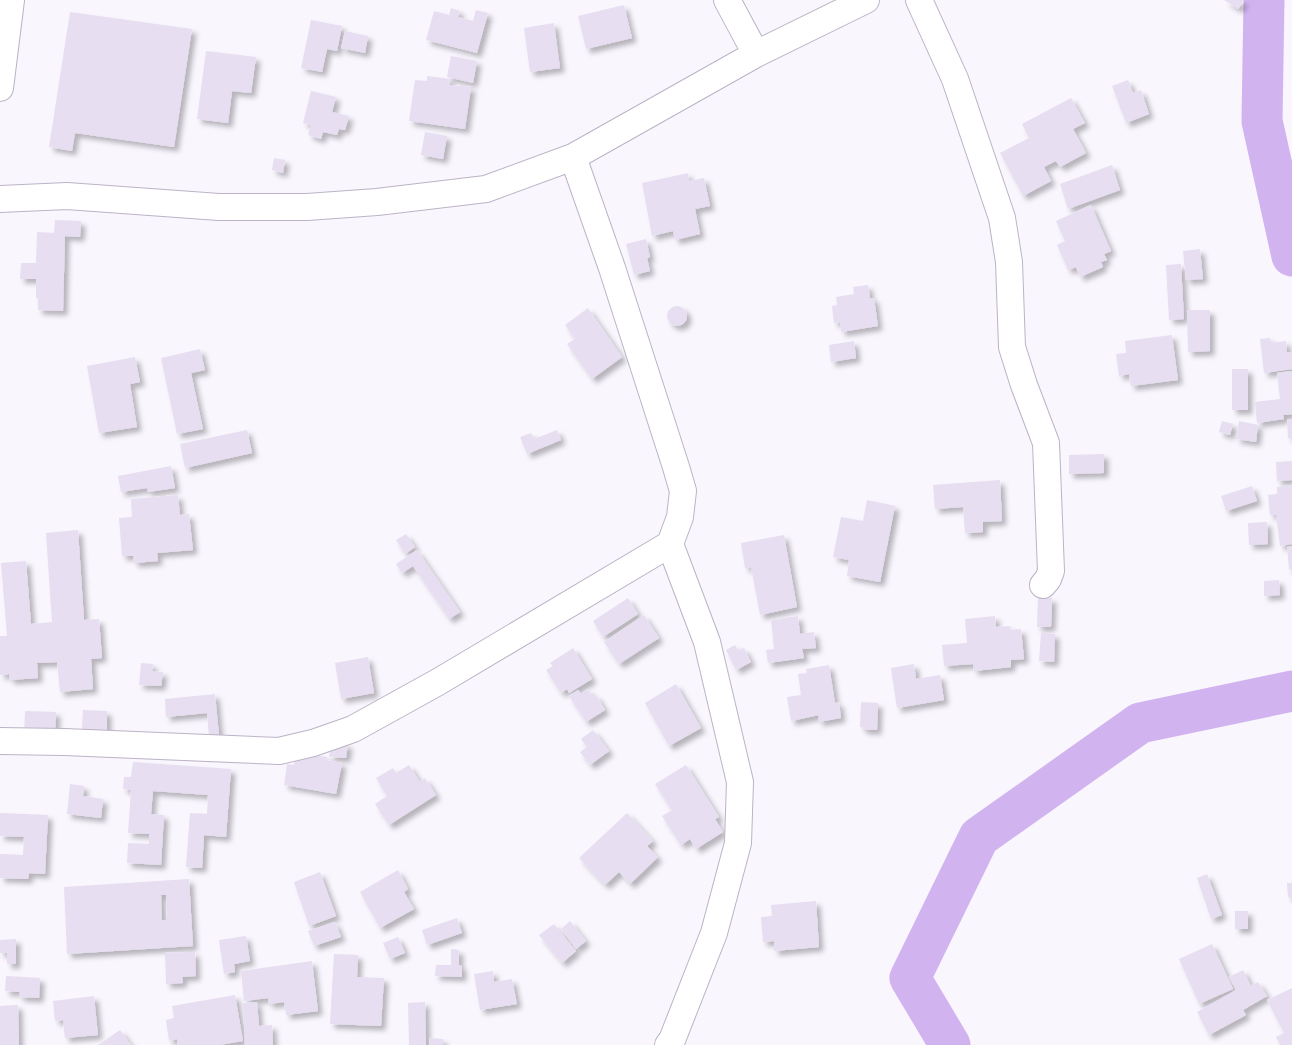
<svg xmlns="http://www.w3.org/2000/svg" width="1292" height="1045" viewBox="0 0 1292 1045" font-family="'Noto Sans',sans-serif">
<defs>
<filter id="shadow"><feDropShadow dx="4.5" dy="4.5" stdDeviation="2.5" flood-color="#0004"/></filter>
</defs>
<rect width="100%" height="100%" fill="#f9f6fe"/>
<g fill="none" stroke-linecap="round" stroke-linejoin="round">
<path stroke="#d1b3f0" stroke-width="41" d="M1264,0L1262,121L1292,256
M950,1045L910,978L979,837L1140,723L1292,691"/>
</g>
<path fill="#e7def1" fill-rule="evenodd" filter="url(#shadow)" d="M1224,0H1244L1238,9Z
M624,5L632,38L586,49L578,16Z
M451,8L460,11L458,17L473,21L476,10L488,13L477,53L426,40L434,11L449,15Z
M70,12L192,29L174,147L75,133L72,151L49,147Z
M311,20L342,26L337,51L327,49L322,72L301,68Z
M554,23L560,68L530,72L524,28Z
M345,31L368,36L365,53L341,48Z
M206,51L256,57L251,93L232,91L228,123L197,119Z
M451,56L477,61L473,83L447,77Z
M427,76L450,79L449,85L471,87L465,129L409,121L415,80L427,81Z
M1128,80L1133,93L1141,90L1149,114L1126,123L1112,86Z
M311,91L336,97L332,112L349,116L345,130L339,129L337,135L323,132L321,139L308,135L311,125L303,123Z
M1071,98L1085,123L1073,129L1086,153L1060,167L1056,161L1044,167L1051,181L1023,196L1000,153L1029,138L1022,124Z
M425,132L447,136L443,159L421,155Z
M274,158L285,160L283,173L272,170Z
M1112,165L1120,190L1068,209L1060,184Z
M688,173L689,181L704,178L710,206L695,209L700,234L675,240L673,231L652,236L642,183Z
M1091,205L1111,251L1104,254L1107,260L1101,262L1103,267L1080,277L1076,267L1068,270L1057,245L1065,241L1056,221Z
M55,220L81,221L80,237L65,236L63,311L38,310V298H36V279H20L21,263H36L37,232L54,233Z
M646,239L650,257L647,258L650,271L634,275L626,244Z
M1200,249L1203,279L1186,280L1183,251Z
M1181,264L1184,319L1169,320L1166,265Z
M868,285L870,298H874L878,326L841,332L840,322L834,323L832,306L837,305L836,297L854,294L853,287Z
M667 316a10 10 0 1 1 20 0a10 10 0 1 1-20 0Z
M588,308L622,357L592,379L567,344L575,339L565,325Z
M1187,310H1210V351L1188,352Z
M1172,335L1178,380L1131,386L1129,374L1119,376L1116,354L1126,353L1125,341Z
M1270,338L1271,343L1286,341L1287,352H1292V369L1264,373L1260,339Z
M854,341L856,358L831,362L829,345Z
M200,349L205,370L191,373L203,429L177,434L161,358Z
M135,357L140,382L130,384L137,427L99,433L87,366Z
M1232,369H1248V410H1232Z
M1292,371V414L1283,415L1284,419L1257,423L1255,402L1280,399L1277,373Z
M1287,419H1292V438H1288Z
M1222,421L1233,424L1230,435L1219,432Z
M1239,421L1258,425L1256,442L1236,439Z
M247,430L252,453L185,468L180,444Z
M557,430L561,440L527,454L520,437L531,433L534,439Z
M1104,454V473L1069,474V455Z
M1292,461V480L1277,481L1276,462Z
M171,466L175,488L148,492L147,488L121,492L118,476Z
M1000,480L1002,521L983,522V532L965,533L963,507L935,509L933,485Z
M1292,485V544L1280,546L1276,515H1270L1268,495L1277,494V487Z
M1252,486L1257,501L1226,511L1221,496Z
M178,495L180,515L189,514L193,550L157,553L158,561L134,563L133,556H122L119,518L132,517L131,499Z
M867,500L895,506L880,582L847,576L849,560L833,557L841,517L863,521Z
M1267,522L1268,544L1249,545L1248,523Z
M78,530L84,620L99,619L102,658L91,659L93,689L60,692L57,662L37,663L38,678L10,680L9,674L0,675V636H7L1,563L26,561L31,624L52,622L46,533Z
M406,534L415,547L405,554L396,540Z
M784,535L797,607L760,615L751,567L745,568L741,543Z
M1292,546V569H1289L1287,547Z
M417,550L460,612L449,619L413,566L402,573L396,564Z
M1279,580L1280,595L1264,596V581Z
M628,598L638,614L603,637L593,621Z
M1038,598H1052L1051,627H1037Z
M644,615L659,638L619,664L604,642Z
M798,616L800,634L814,632L816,648L802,649L804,658L768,663L766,650L774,649L771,620Z
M995,616L996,627L1010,626L1011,630L1021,629L1024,659L1011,660V667L974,671L973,664L944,666L942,645L967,643L965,619Z
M1041,633L1055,634L1054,662L1039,661Z
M735,645L738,651L744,648L751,662L736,670L726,650Z
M573,648L592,679L569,693L567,689L561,693L546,670L553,666L550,663Z
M368,657L374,693L341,699L335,663Z
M141,663L153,664L152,671L163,672L161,686L139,685Z
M914,664L916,679L940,675L944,700L897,708L891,668Z
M829,665L835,703L839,702L841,718L818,722L819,715L791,721L787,697L801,695L798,674L807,673L806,669Z
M676,684L701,728L669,746L645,703Z
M588,689L593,697L596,695L605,710L586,722L569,696L578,690L581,694Z
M215,694L219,735L209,736L207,713L166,717L165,699Z
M861,702L878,703L877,730H864V728L860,727Z
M83,710L107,711V730H82Z
M25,711L56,712L55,735H24Z
M593,730L609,751L590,765L580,752L587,747L581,739Z
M331,742L348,744L346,758L329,757Z
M296,752L327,757L326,760L342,763L336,794L284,785L287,764L294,765Z
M133,762L231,769L226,837L204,835L202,868L186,867L190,813L207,814L208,795L153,791L151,814L164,815L161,865L127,863L128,843L149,844V834L128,833L131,790L123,789L124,777H131Z
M409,765L420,782L425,778L436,795L389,825L375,804L387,796L376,778L393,768L396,773Z
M686,765L719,817L715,819L723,832L696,849L690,839L681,845L662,816L672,810L655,784Z
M70,784L84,786L83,796L103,799L101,818L67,814Z
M0,813L48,815L45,874L29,873L28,879L0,878V854L23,855L24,837L0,836Z
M627,813L653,841L647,846L658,857L630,884L619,872L605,885L579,858Z
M398,870L408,889L404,892L414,909L380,928L360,892Z
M320,872L336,916L309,926L294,882Z
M1207,874L1222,915L1211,919L1197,878Z
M189,879L193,946L67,954L64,887ZM161,895H166L167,920H162Z
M1287,883H1292V897H1288Z
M816,901L819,947L774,951V941L763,942L761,917L772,916L771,905Z
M1235,911H1248V929H1235Z
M457,918L462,933L427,945L422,930Z
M570,921L586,941L576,949L561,929Z
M335,922L341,937L314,946L308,931Z
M554,924L576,951L562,963L539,935Z
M246,936L250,961L234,964L235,972L224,974L219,940Z
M398,937L405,953L390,959L383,943Z
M16,939V964H7V953H0V940Z
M1212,944L1233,989L1199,1004L1179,959Z
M451,949L459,950V965L462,966V977L435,976L436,965H451Z
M195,952L196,976L182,977L183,983L166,984L165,953Z
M334,954L358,955L357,977L384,978L381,1026L330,1024Z
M312,961L318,1011L286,1015L284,1002L269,1004L268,998L244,1001L241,971Z
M1243,970L1251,986L1258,982L1267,996L1243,1010L1246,1015L1209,1035L1197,1012L1236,990L1229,977Z
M493,971L494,982L512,979L517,1004L480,1010L474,974Z
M6,976L40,978L39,998L19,997L20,992L5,991Z
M1292,988V1045H1280L1276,1037L1284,1033L1267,1000Z
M235,995L243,1041L219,1045H178L177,1039L169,1041L166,1020L174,1018L172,1006Z
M94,996L98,1035L65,1038L63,1020L55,1021L53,1001Z
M257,1002L259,1026L272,1025L273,1045H245L243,1003Z
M425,1002L426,1045H409L408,1003Z
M18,1005L19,1045H0V1006Z
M120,1030L131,1045H98Z
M429,1038L443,1039V1045H429Z"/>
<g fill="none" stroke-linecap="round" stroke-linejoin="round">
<defs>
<path id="minor" d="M727,0L756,54
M919,0L955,79L1002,218L1009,262L1012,347L1024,385L1046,443L1051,571L1048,579L1043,585
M0,88L11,0
M0,199L67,196L219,207H307L377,202L486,189L573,157L756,54L866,0
M0,741L64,742L279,751L313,743L353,729L438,682L670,544L680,517L683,491L676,467L612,268L573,157
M668,1045L672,1040L714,933L738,843L740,782L707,642L670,544"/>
</defs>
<use href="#minor" stroke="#bcb3c6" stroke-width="28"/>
<use href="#minor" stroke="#fff" stroke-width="26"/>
</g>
</svg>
